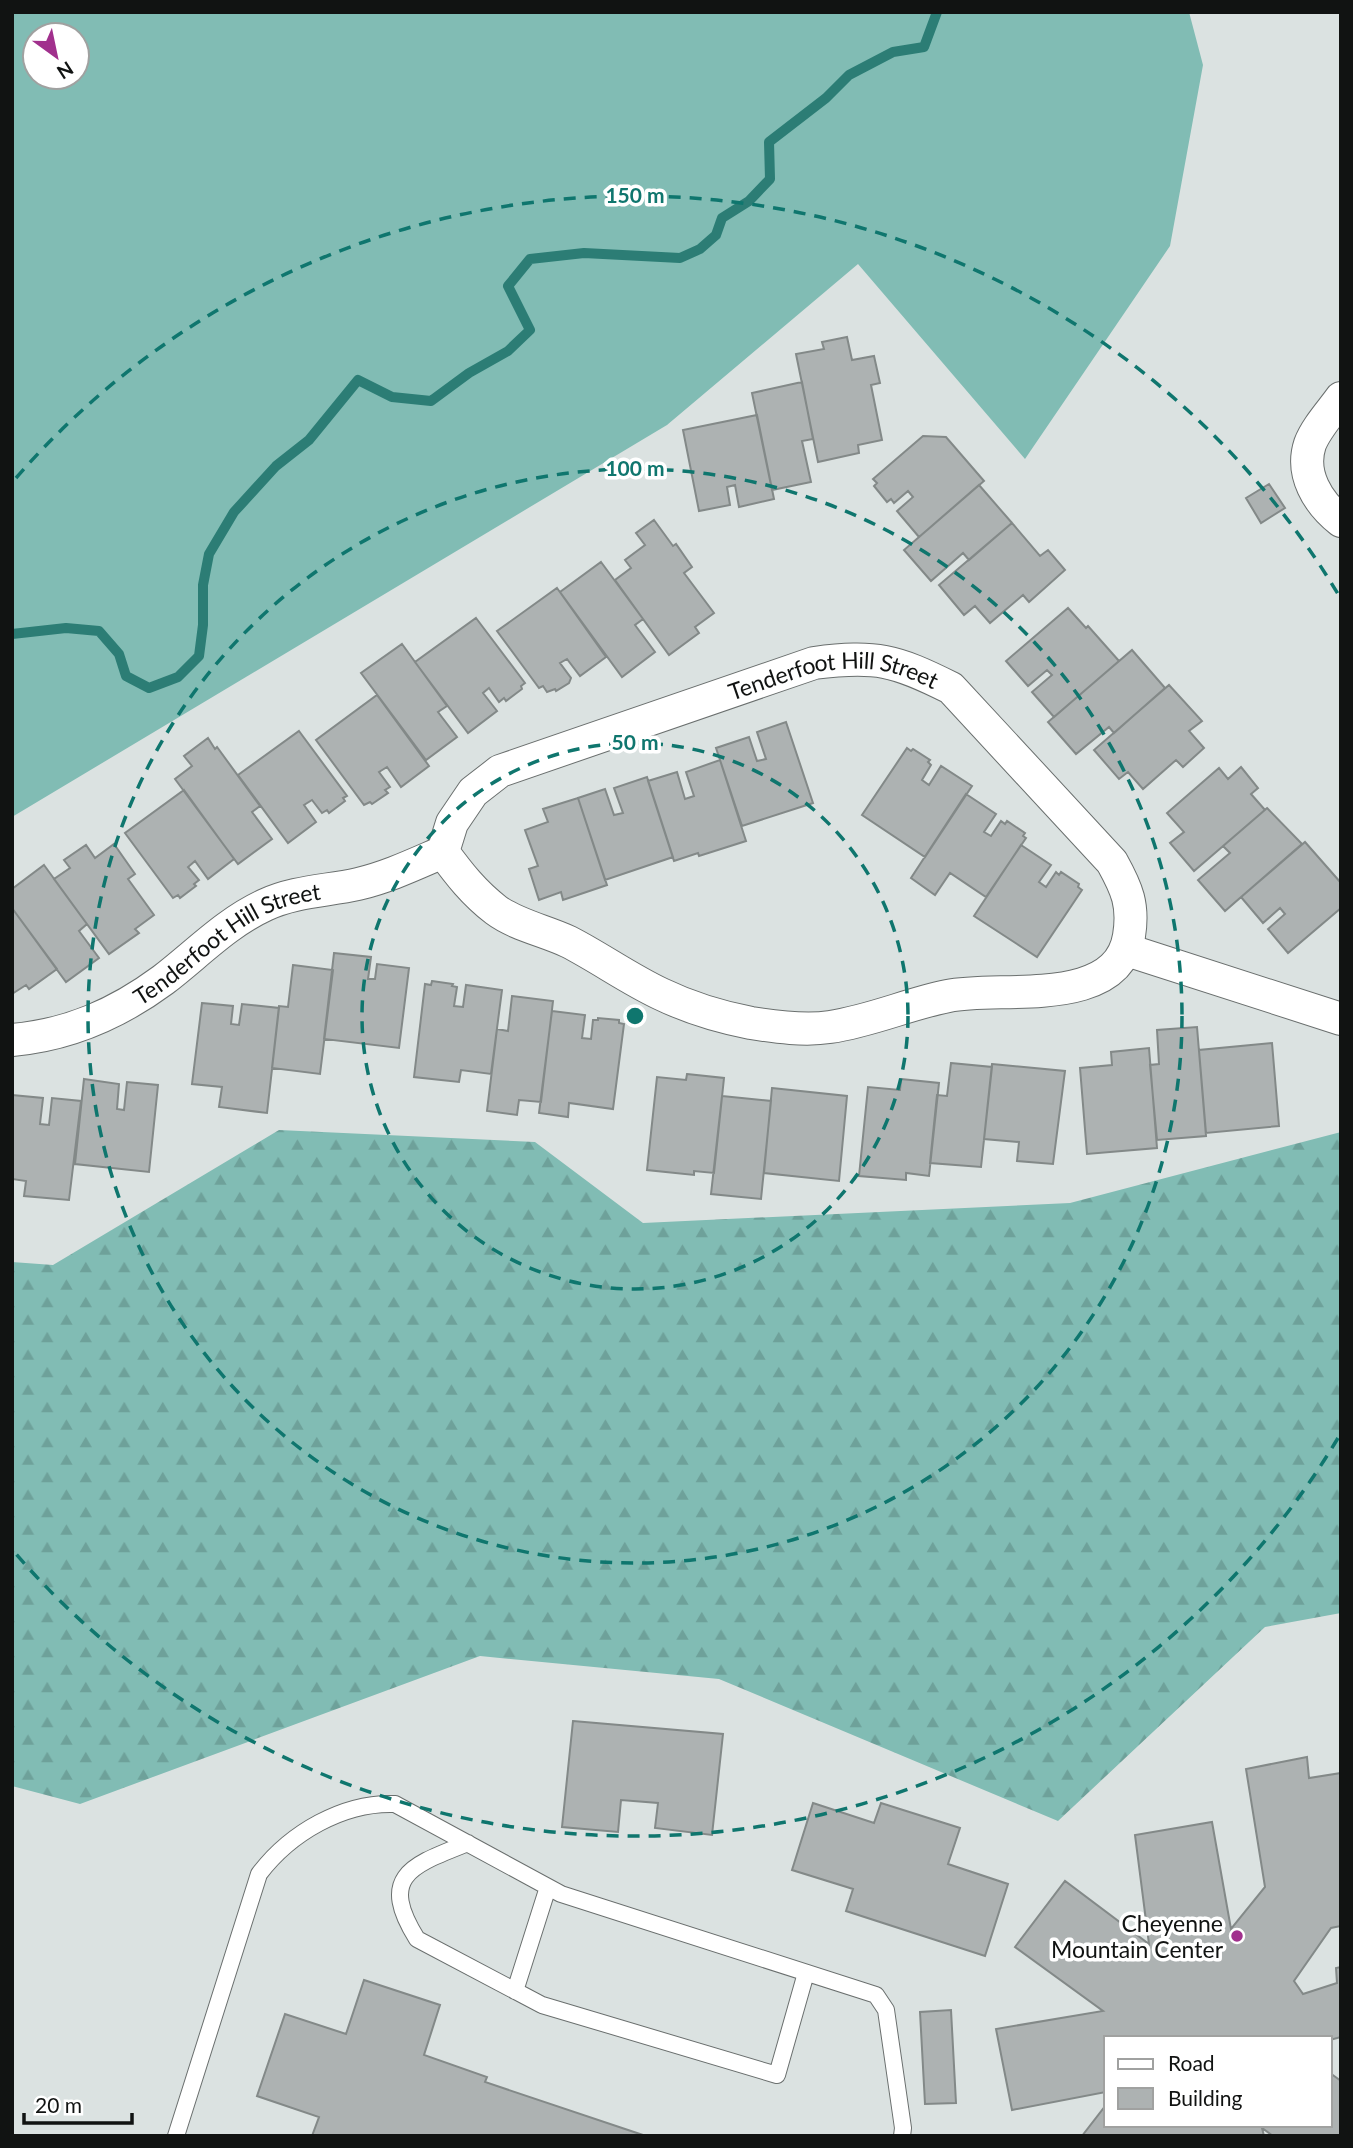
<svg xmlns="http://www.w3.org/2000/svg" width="1353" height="2148" viewBox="0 0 1353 2148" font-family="Lato,sans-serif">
<defs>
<pattern id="forest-firs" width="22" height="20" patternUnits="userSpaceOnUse" patternTransform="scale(1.75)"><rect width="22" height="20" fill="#81bcb4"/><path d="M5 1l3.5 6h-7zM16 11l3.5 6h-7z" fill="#6ea19a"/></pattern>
</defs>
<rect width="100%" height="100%" fill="#dbe2e1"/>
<path fill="#81bcb4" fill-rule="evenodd" d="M12,12H1189L1203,65L1170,246L1025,459L858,264L667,425L12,817ZM35,35H77V77H35Z"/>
<path fill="url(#forest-firs)" d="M279,1130L535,1142L643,1223L1070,1203L1341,1132V1613L1265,1627L1058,1821L719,1679L480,1656L80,1804L12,1786V1262L53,1265Z"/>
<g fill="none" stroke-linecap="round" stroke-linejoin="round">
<path stroke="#2c7d75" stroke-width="10" d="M12,634L66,628L99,631L119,654L126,676L149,688L178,677L199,656L203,625V585L209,554L234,512L276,466L309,440L358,380L392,397L431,401L469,373L508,351L530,330L508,286L530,259L584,253L680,258L700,249L716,235L722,218L749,201L770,179L769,142L826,98L849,75L893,52L924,47L937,12"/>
</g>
<path fill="#adb2b2" stroke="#838988" stroke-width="2" d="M847,337L852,360L874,356L880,383L871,385L882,440L858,445L859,453L818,462L796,354L824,349L822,342Z
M802,382L813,439L802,441L811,482L772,490L752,393Z
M757,415L774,499L739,507L735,485L727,487L730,505L699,511L683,430Z
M923,436L946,437L984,481L919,537L897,511L913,497L908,491L894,503L891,499L887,502L874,486L877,483L873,479Z
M1269,484L1285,508L1261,523L1246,498Z
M979,485L1012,523L969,560L963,553L931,581L904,550Z
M654,520L673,546L676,544L692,567L684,573L714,613L695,627L699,633L669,655L615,580L631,568L625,560L645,545L636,533Z
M1012,523L1040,556L1048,550L1065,570L1029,602L1023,595L990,623L975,606L964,615L939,585Z
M601,562L643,619L635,625L655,652L622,677L560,592Z
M557,588L606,657L580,676L567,659L560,663L571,678L569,683L556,691L555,689L547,692L543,686L539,688L497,631Z
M1068,608L1086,628L1088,626L1119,661L1054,717L1032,692L1052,675L1047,670L1028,686L1006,661Z
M476,618L525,683L521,686L522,689L506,701L504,698L499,702L489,688L483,693L497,711L468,733L415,662Z
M402,644L447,706L438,712L457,737L426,760L361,673Z
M1132,650L1165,688L1114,733L1109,727L1076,754L1048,722Z
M1169,685L1202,721L1189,731L1204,748L1183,767L1176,760L1143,789L1128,772L1119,779L1094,750Z
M377,695L429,766L401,787L387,767L379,772L390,787L385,790L388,793L372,804L370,802L364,805L316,740Z
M786,722L813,803L742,826L716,748L749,737L757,761L766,759L757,732Z
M299,731L347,796L343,798L345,801L329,813L327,810L322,813L312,800L304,805L316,822L288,843L238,775Z
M208,738L215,749L217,747L260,806L252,812L272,839L238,864L175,779L192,766L184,756Z
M907,748L911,751L913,749L930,760L928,762L931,765L922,780L929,785L941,766L972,786L925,857L862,815Z
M720,760L746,841L699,856L698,853L674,861L648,781L677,772L685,799L694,796L686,772Z
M1241,767L1258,788L1251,794L1265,810L1194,871L1170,843L1184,832L1167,813L1219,768L1228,779Z
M647,777L673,857L605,880L578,798L605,789L614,815L623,813L614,788Z
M184,790L234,859L208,879L195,861L188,867L199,880L194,884L196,886L180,898L178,895L173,898L125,833Z
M966,794L996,814L984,832L991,836L1001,821L1005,824L1007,821L1025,833L1023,836L1026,838L986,897L950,873L935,895L911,878Z
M578,798L607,885L563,900L561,892L539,900L529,869L538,866L525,830L548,822L543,809Z
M1267,808L1302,844L1225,911L1198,880L1230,853L1223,846Z
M1305,842L1341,883V908L1288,953L1268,929L1285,914L1280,908L1263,923L1241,897Z
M114,844L135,874L128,879L154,915L135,929L139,933L109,954L54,879L70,868L64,860L86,845L95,858Z
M1021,845L1051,865L1039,882L1046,887L1056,872L1059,875L1061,872L1079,884L1078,887L1082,890L1037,957L974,916Z
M44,865L87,924L79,931L99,958L66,982L12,908V889Z
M12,908L57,969L29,989L26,985L12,994Z
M334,953L371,957L368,979H375L377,964L409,968L399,1048L324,1039Z
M293,965L333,970L320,1074L272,1068L279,1006L288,1007Z
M432,981L453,984L452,986L457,987L454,1006L463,1007L466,985L502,990L491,1074L461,1070L459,1082L414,1077L425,984L431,985Z
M512,996L553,1001L541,1102L519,1100L517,1115L487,1111L497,1029L508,1031Z
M202,1003L233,1006L231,1024L239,1025L242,1004L279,1008L267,1113L219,1107L222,1087L192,1084Z
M552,1011L585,1015L582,1038L591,1039L593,1020H598V1018L619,1020V1023L624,1024L613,1109L569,1103L568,1117L539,1113Z
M1197,1027L1206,1136L1157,1140L1150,1065L1159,1064L1157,1030Z
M1272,1043L1279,1126L1206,1133L1199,1050Z
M1149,1048L1157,1148L1087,1154L1080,1068L1112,1065L1111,1052Z
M951,1063L992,1067L981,1167L930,1163L937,1095L947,1096Z
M992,1064L1065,1071L1053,1164L1017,1161L1019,1142L984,1139Z
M687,1074L724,1078L714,1173L694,1171V1175L647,1170L657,1077L686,1080Z
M84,1079L119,1084L117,1109L124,1110L127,1082L158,1085L149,1172L75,1164Z
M901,1079L939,1083L929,1176L906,1173V1180L859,1176L868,1087L900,1090Z
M772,1088L847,1096L839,1181L764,1173Z
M12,1095L43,1098L40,1124L49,1125L52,1098L81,1101L69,1200L24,1196L26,1181L12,1179Z
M722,1096L771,1101L761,1199L711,1194Z
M573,1721L723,1734L712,1835L655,1828L658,1803L621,1800L618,1832L562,1827Z
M1307,1757L1309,1778L1341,1773V1926L1331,1928L1294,1981L1303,1994L1337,1983L1336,1968L1341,1967V2037L1330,2040V2038H1106V2092L1012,2110L996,2029L1103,2011L1015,1947L1065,1881L1149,1944L1135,1835L1212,1822L1231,1929L1265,1887L1246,1769Z
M813,1803L874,1823L881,1803L960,1828L948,1864L1008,1884L985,1956L846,1911L853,1889L792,1870Z
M364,1980L440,2005L424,2055L487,2077L485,2082L646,2136H312L319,2117L257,2096L285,2014L346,2034Z
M951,2010L956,2103L925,2104L920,2012Z
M1330,2073L1341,2081V2136H1273L1262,2128L1264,2136H1082L1106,2105V2125H1330Z"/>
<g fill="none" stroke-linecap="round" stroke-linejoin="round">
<defs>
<path id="lane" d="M468,1843C413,1865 377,1875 417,1939L542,2005L777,2075L806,1973
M515,1991L548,1887
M176,2136L259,1874C290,1833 343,1802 395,1804L561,1894L876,1995L886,2010L903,2128L902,2136"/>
<g id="street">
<path d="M1341,398C1331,412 1316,428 1310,444C1300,474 1318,503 1341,521"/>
<path d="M1127,950L1341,1019"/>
<path id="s1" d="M12,1040C69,1035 117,1014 163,980C197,954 226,923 265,905C295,891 327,891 358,884C388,877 415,864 443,852L452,823L473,792L500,771L814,663C876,655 895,660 951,688L1112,862C1127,889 1134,905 1129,936C1117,1010 1000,985 948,996C908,1004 871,1021 830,1027C805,1031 776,1027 751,1023C720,1017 690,1008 661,994C629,979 600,958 569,942C546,931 516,925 496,910C474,893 459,874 443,852"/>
</g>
</defs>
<use href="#lane" stroke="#6a6f6e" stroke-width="18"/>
<use href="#street" stroke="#6a6f6e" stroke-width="34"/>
<use href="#lane" stroke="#fff" stroke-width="16"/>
<use href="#street" stroke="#fff" stroke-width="32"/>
</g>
<g fill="none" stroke="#0f766e" stroke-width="3.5" stroke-dasharray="12 9">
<circle cx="635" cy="1016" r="273"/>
<circle cx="635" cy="1016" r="547"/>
<path d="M1338 1438A820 820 0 0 1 16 1554M16 478A820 820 0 0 1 1338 594"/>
</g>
<circle fill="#a1308d" stroke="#fff" stroke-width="2.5" cx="1237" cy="1936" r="7"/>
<g text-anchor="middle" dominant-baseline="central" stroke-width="7" stroke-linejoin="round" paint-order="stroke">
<g font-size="23" fill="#111312" stroke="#fff">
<text stroke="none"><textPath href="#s1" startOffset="931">Tenderfoot Hill Street</textPath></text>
<text stroke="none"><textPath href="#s1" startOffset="240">Tenderfoot Hill Street</textPath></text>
</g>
<g font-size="23" fill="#111312" stroke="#fff" text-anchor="end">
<text x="1223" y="1923">Cheyenne<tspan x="1223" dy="26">Mountain Center</tspan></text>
</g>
</g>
<circle cx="635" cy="1016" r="10" fill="#0f766e" stroke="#fff" stroke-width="3.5"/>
<g font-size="21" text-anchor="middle" font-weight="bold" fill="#0f766e" stroke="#fff" stroke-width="7" stroke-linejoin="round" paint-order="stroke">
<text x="635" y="203">150 m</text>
<text x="635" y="476">100 m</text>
<text x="635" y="750">50 m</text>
</g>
<rect width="1353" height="2148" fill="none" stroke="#111312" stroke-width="28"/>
<rect x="1104" y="2036" width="228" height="91" fill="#ffffff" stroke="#a0a1a0" stroke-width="2"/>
<rect x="1118" y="2059" width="35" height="10" fill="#ffffff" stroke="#a0a1a0" stroke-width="2"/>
<text x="1168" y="2071" font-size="21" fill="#111312">Road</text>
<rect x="1118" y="2088" width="35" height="21" fill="#adb2b2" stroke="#a0a1a0" stroke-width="2"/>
<text x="1168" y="2106" font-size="21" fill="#111312">Building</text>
<g transform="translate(56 56) rotate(147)"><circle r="33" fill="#ffffff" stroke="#a0a1a0" stroke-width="2"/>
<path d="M0-5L12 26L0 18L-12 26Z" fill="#a1308d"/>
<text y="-10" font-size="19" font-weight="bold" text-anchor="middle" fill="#111312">N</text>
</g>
<path d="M24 2113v10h108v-10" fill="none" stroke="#111312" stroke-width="3.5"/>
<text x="35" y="2113" font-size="21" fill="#111312" stroke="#ffffff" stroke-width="5" paint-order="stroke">20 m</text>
</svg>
